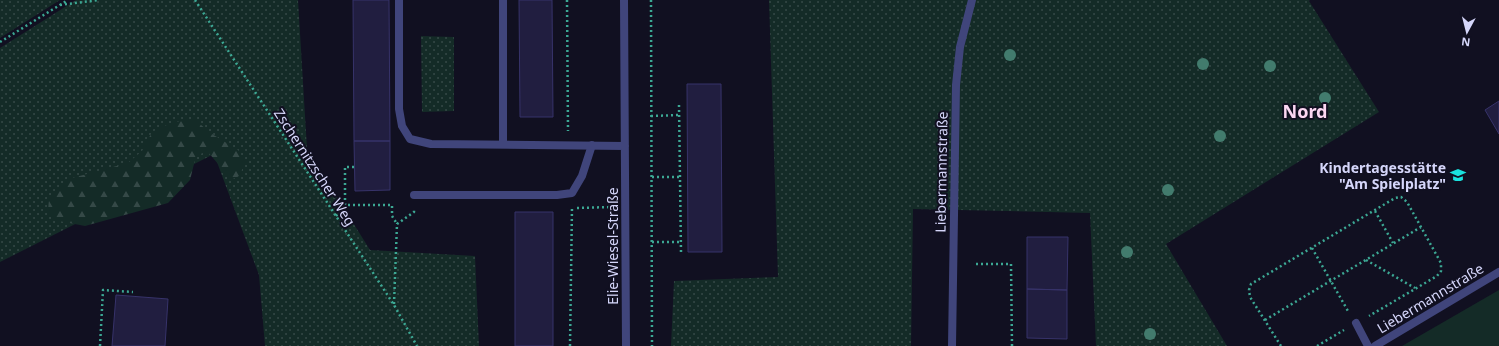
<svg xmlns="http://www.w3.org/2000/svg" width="1499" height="346" viewBox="0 0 1499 346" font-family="'Noto Sans',sans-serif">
<defs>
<pattern id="green-dots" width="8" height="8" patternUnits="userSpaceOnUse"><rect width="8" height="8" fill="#142b27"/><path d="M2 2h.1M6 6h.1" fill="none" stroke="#354947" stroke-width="1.8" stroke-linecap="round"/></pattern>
<pattern id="forest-firs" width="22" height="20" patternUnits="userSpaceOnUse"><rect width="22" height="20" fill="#142b27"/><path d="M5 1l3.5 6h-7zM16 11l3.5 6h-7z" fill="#354947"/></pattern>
</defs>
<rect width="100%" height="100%" fill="#111021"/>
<path fill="url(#green-dots)" d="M0,0H60L0,38Z
M76,0H298L307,149L370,250L475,256L479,346H265L259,275L214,154L0,262V48Z
M769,0H1310L1309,1L1379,112L1166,244L1227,346H1096L1090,213L913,209L911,346H671L674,281L778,277Z
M421,36L454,37V111L422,112Z"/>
<path fill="url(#forest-firs)" d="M195,120L212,134L238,150L244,160C242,170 242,178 231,179L207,151L196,156L190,180L168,203L85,226L54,220L48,211L49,199L72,178L128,163L142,151L152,132L173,122Z"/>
<path fill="#142b27" d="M1499,290V346H1402Z"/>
<path fill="#211e40" stroke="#37336a" d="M353,0H389L390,141H354Z
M519,0H552L553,117H520Z
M687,84H721L722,252H688Z
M1499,101V134L1485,110Z
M354,141H390V190L355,191Z
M515,212H553V346H515Z
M1027,237H1068L1067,290L1027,289Z
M1027,289L1067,290V339L1027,338Z
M116,295L168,299L165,346H112Z"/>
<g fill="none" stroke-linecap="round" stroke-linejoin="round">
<path stroke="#3ca894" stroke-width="2.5" stroke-dasharray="2 3" stroke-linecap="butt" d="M195,0L394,305L417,346
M567,0L568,131
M651,0L652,346
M60,5L99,0
M0,42L68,0
M679,105L681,252
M651,116L679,115
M354,167H345V205H392V216L397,224
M652,177H680
M577,208L612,207
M1375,211L1393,243
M336,216L345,205
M652,242H681
M1312,248L1348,311
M1366,260L1415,288
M976,264H1011L1012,346
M394,304L397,224L414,212V210
M1265,320L1421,227
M100,346L103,290L133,292
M570,346L572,207
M1281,346L1250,297L1249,290L1251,284L1395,198L1401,197L1407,202L1441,263V271L1437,276L1369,316
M1317,346L1344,330"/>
<path stroke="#40457b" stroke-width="8" d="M414,195H557L572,193L582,176L592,145
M1356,323L1368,346
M1375,346L1499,272"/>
<path stroke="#40457b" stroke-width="8" d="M399,0V109L402,126L410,139L431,144L625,146
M503,0V144
M624,0L626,346
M952,346L956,85L960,47L972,0"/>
</g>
<g fill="#427b6d">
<circle cx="1010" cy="55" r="6"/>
<circle cx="1203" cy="64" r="6"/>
<circle cx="1270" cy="66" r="6"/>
<circle cx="1325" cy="98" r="6"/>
<circle cx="1220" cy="136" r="6"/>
<circle cx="1168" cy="190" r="6"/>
<circle cx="1127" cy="252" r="6"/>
<circle cx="1150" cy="334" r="6"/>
</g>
<defs>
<symbol id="school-bare" viewBox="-9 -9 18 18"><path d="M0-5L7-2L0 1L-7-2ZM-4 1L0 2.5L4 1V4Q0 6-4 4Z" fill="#1ae2de" stroke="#111021" stroke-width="2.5" paint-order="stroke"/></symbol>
</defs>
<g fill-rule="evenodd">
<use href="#school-bare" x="1447" y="164" width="22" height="22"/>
</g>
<g text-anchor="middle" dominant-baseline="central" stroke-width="4" stroke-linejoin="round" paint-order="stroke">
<g font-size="14" fill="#d5d6fa" stroke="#111021">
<text transform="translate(315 167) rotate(57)">Zschernitzscher Weg</text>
<text transform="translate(941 172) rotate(-89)">Liebermannstraße</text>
<text transform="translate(612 246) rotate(-90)">Elie-Wiesel-Straße</text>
<text transform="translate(1430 298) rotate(-31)">Liebermannstraße</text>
</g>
<g font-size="14" font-weight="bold" fill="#d5d6fa" stroke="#111021" text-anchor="end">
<text x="1446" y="167">Kindertagesstätte<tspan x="1446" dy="16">"Am Spielplatz"</tspan></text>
</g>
<g font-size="18" font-weight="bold" fill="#fbd7f2" stroke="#111021">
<text x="1305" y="111">Nord</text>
</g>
</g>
<g transform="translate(1467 32) rotate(187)" stroke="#111021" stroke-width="3" paint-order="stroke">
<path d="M0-3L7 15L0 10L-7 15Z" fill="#d5d6fa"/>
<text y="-6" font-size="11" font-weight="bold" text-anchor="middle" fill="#d5d6fa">N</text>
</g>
</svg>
